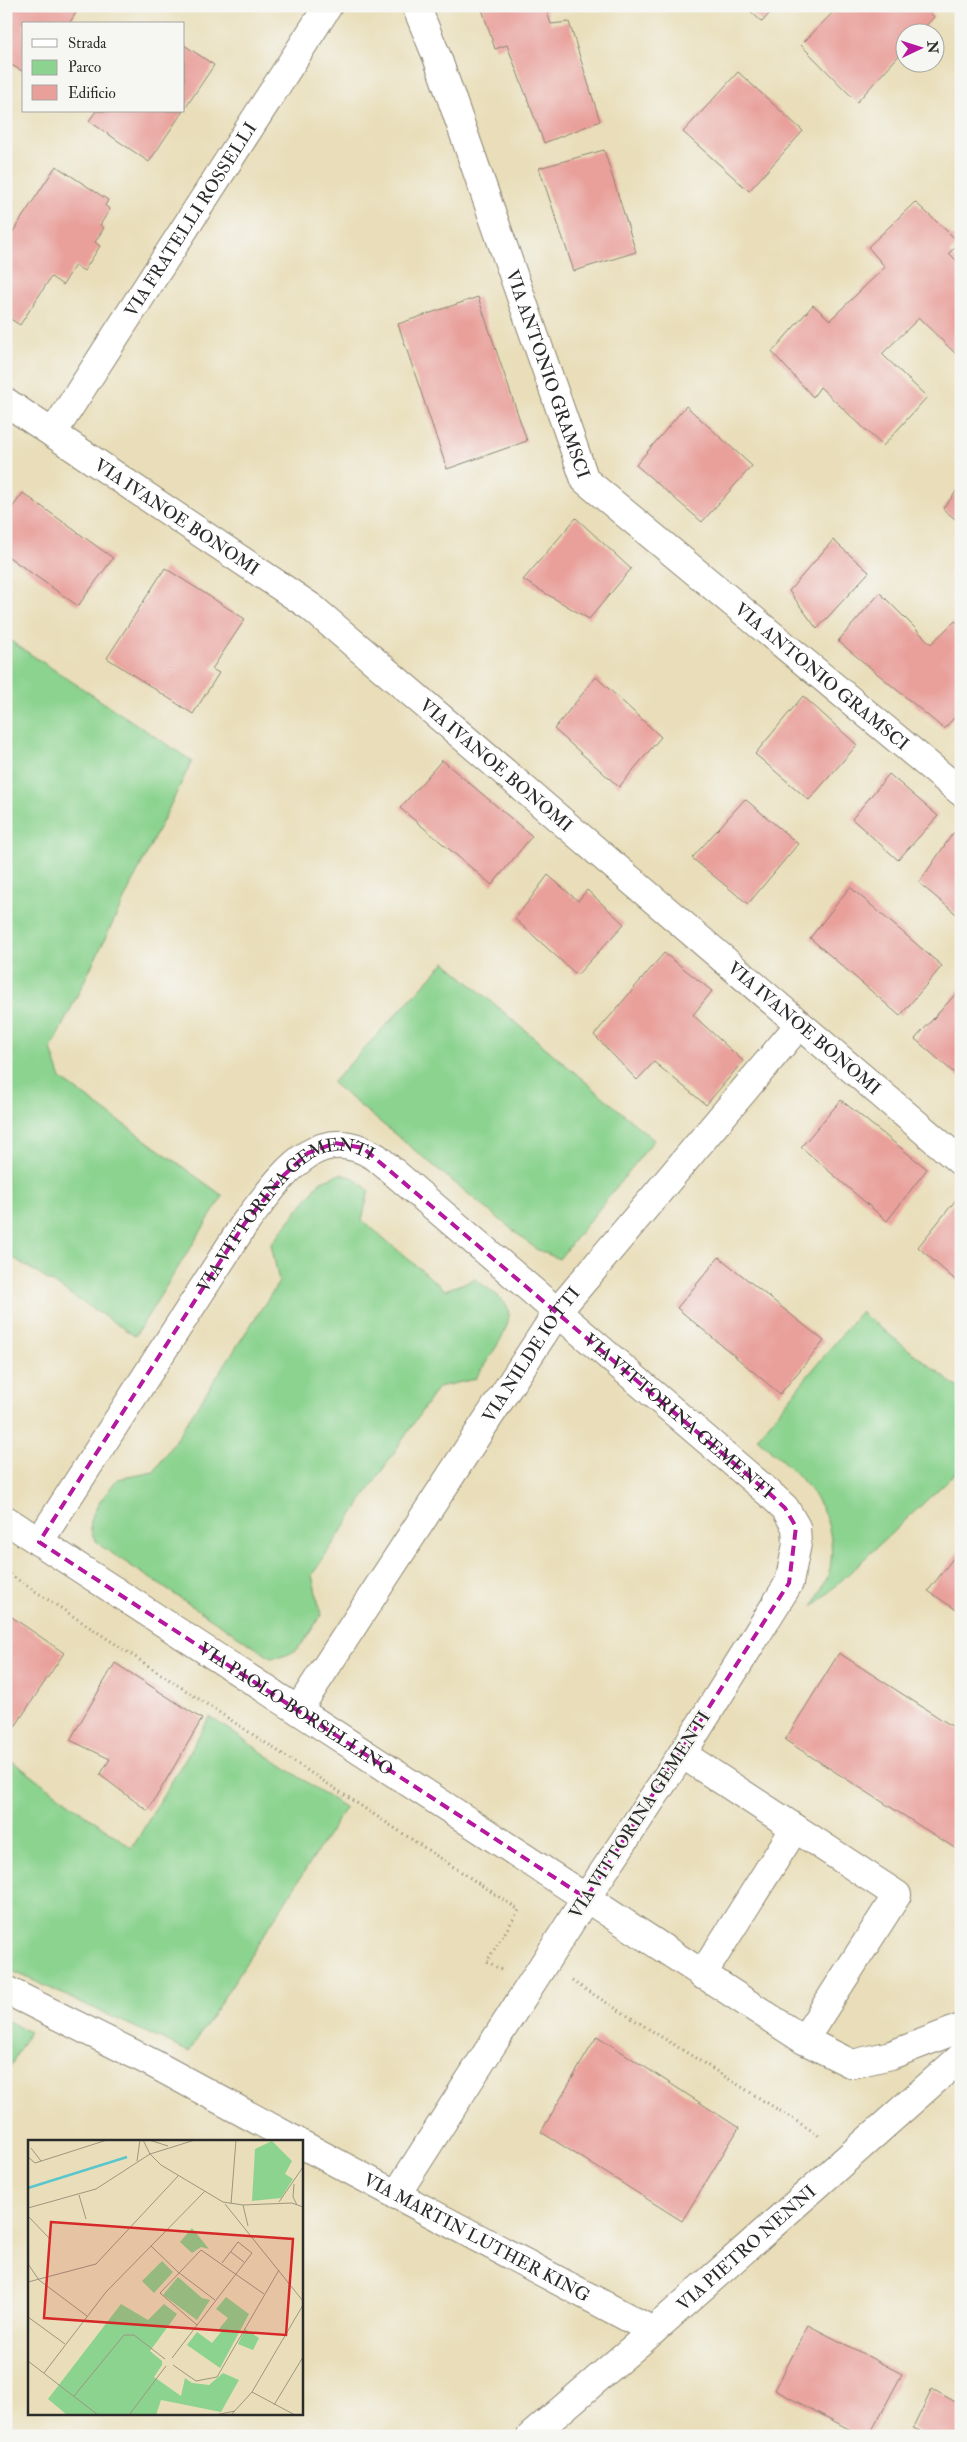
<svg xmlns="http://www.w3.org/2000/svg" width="967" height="2442" viewBox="0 0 967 2442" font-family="'IM FELL Double Pica',serif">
<rect width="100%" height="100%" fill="#f6f6f2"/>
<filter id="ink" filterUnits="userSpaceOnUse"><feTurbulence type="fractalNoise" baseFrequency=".02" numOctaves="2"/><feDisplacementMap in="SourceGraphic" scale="10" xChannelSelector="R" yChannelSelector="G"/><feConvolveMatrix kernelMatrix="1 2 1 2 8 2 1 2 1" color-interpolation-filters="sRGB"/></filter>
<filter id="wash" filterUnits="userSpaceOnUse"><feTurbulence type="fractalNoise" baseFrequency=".0096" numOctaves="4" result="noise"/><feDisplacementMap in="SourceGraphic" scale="20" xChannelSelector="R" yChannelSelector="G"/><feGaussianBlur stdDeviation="1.12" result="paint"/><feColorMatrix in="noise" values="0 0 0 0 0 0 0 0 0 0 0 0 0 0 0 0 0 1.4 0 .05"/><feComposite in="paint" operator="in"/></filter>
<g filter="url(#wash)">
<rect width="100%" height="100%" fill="#e9deb9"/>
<path fill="#8bd38f" stroke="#5b7f5d" d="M6,638L192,761L51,1049L61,1079L223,1196L135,1336L6,1253Z
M445,962L654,1140L559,1259L536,1249L332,1083Z
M340,1174L352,1177L369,1190L362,1220L445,1290L475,1279C485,1287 501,1296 507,1307C517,1324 484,1364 475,1379L438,1387L312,1575L321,1615C306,1637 300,1657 271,1658L101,1546C76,1524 102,1500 117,1479L154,1472L279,1282L271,1244L321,1181Z
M860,1312L961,1390V1468L813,1607C818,1595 827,1581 830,1568C840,1506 798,1475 757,1438Z
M210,1717L345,1808L189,2052L6,1968V1772L13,1762L132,1848Z
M6,2020L29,2032L6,2074Z"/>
<g id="blocks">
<path fill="#e9a09b" d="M6,6H80L69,24H24V72L6,62Z
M481,6H545L551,24L569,22L600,121L544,143L507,45L495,49Z
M745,6H776L762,22Z
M839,6H923L934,17L920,32H904V50L857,102L801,45Z
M184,45L214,65L184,110Z
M738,72L803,131L749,191L683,132Z
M96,111H183L149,162L89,121Z
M604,150L636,252L574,271L539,168Z
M56,166L108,200L105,206L110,209L100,225L104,228L95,242L100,246L84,271L75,265L63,285L51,277L20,325L6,316V242Z
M915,202L960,243L949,253L961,265V359L919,318L882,354L927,397L883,446L820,387L813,397L772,352L813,305L830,320L885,267L868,247Z
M478,297L527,441L447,469L398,324Z
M686,406L752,466L702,522L636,465Z
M961,485V524L943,509Z
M23,493L113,558L78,606L6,555V516Z
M576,518L631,569L589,619L523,580Z
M833,540L869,572L817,629L789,591Z
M165,568L245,619L212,669L219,673L193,714L107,658Z
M880,593L931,644L955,621L961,625V710L944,729L838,641Z
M596,677L661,737L619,787L554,729Z
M803,696L857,745L809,800L755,754Z
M442,760L532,836L492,885L400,808Z
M889,774L938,816L898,860L852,819Z
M745,799L798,844L748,904L692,858Z
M953,833L961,838V918L919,883Z
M548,875L578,901L587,890L624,924L577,975L515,919Z
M850,887L942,966L900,1016L810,938Z
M664,953L712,991L693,1015L743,1061L706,1105L654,1062L637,1080L594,1035Z
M961,988V1079L915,1039Z
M841,1100L927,1169L887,1221L801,1147Z
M959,1196L961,1198V1285L918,1247Z
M719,1257L824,1341L780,1394L677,1308Z
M961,1548V1613L928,1591Z
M6,1613L64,1653L6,1740Z
M839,1653L961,1732V1852L785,1740Z
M115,1663L202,1719L148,1811L100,1775L110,1759L70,1740Z
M597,2036L739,2128L682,2221L541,2132Z
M808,2325L902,2374L869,2436H862L775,2390Z
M932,2389L961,2405V2436H920L922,2432L913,2428Z"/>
</g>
</g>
<g filter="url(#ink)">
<use href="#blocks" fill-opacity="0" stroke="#8a8472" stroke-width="1"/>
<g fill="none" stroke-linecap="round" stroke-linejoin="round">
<defs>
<g id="minor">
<path id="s1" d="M416,6L437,57L585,480L961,792"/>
<path id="s2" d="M6,402L311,607L961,1162"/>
<path id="s3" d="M53,433L328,6"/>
<path id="s4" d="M6,1520L804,2040L897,1895L682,1754"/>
<path id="s5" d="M39,1542L245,1223C279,1181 315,1118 376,1157L770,1494L785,1508L796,1527L797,1544L789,1583L682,1754L586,1898L396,2195"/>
<path id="s6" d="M298,1710L558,1311L799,1025"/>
<path d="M702,1975L795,1828"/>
<path d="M6,1990L154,2064L296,2141"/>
<path d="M804,2040L852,2064L891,2055L961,2028"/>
<path id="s7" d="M301,2144L653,2331"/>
<path id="s8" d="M531,2436L653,2331L961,2057"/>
</g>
</defs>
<use href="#minor" stroke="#8a8472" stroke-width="30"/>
<path stroke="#8a8472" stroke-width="3" stroke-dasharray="1 4" stroke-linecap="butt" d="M6,1572L519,1910L487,1961L501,1970
M572,1981L817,2134L820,2138"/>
<use href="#minor" stroke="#fff" stroke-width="28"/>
</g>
</g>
<path fill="none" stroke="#b5179e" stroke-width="4" stroke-dasharray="10 6" stroke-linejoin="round" d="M335,1143L363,1148L770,1494L785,1508L796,1527L789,1583L586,1898L39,1542L245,1223L284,1175L308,1153Z"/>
<g text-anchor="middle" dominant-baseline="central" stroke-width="4.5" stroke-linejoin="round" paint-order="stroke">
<g font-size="18" fill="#2b2b2b" stroke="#f6f6f2">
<text stroke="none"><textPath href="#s3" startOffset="254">VIA FRATELLI ROSSELLI</textPath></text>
<text stroke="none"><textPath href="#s1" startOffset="391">VIA ANTONIO GRAMSCI</textPath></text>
<text stroke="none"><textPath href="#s2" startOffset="206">VIA IVANOE BONOMI</textPath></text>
<text stroke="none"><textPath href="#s1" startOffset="811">VIA ANTONIO GRAMSCI</textPath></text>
<text stroke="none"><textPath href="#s2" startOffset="611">VIA IVANOE BONOMI</textPath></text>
<text stroke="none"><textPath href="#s2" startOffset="1016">VIA IVANOE BONOMI</textPath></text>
<text stroke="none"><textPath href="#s5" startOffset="421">VIA VITTORINA GEMENTI</textPath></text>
<text stroke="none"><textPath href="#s6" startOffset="425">VIA NILDE IOTTI</textPath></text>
<text stroke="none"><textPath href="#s5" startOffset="944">VIA VITTORINA GEMENTI</textPath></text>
<text stroke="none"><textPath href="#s4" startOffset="346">VIA PAOLO BORSELLINO</textPath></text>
<text transform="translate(640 1815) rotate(-57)">VIA VITTORINA GEMENTI</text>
<text stroke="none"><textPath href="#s7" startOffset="199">VIA MARTIN LUTHER KING</textPath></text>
<text stroke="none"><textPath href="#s8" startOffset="286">VIA PIETRO NENNI</textPath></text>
</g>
</g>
<g transform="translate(28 2140)">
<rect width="275" height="275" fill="#e9deb9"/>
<path d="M244,1L264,21L257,34L265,39L253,58L224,61L227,9ZM164,88L181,109L173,107L164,113L152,102ZM134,121L145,132L126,153L114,141ZM150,137L174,158L182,160L169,180L135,155ZM198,157L221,174L192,228L159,205L169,192L184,203L193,192L191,189L200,178L188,169ZM93,164L120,180L136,164L149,174L122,211L134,221V225L126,237L153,256L157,238L164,243L181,245L195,233L211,240L193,272L133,260L128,275H39L20,259ZM217,189L231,198L225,210L210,204Z" fill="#8bd38f"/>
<path fill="none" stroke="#59c6ce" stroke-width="2.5" d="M0,48L99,17"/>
<path fill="none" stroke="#9d9680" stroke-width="1" d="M115,0L122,14M121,0L140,6M3,8L13,21M122,14L133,25L195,62L215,65L264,63L275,67M0,17L7,23L79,0M109,21L112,0M266,44L265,57L269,65M51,55L58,79M251,62L275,27M197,64L275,161M203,64L208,0M215,65L220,86M0,68L68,49L122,14L167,0M0,76L21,98M123,106L150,132L187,160M203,112L216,122M0,124L11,140L59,176M0,142L68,124L151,35M0,177L37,204M169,185L132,153L173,110L236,154M144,218L224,113L210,102L194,123M0,221L70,275M145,225L168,241L189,237L251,130M16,233L78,152L177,51M224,252L267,275M46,256L96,195H106L137,219M246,265L275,217M101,275L138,226M187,275L207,271M203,275L224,252L275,165"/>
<path fill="#d62828" fill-opacity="0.15" stroke="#d62828" stroke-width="2.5" d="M23,82L265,99L258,195L16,178Z"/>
<rect width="275" height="275" fill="none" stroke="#2b2b2b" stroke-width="2.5"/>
</g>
<rect width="967" height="2442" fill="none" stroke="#f6f6f2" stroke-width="25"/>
<rect x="22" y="22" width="162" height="90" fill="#f6f6f2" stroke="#a5a5a2"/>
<rect x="32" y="39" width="25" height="8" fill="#ffffff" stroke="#a5a5a2"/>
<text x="68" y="48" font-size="15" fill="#2b2b2b">Strada</text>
<rect x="32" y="60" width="25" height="15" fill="#8bd38f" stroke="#a5a5a2"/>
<text x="68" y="72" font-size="15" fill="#2b2b2b">Parco</text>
<rect x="32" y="85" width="25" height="15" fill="#e9a09b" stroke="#a5a5a2"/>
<text x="68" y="98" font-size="15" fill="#2b2b2b">Edificio</text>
<g transform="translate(920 48) rotate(86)"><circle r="24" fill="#f6f6f2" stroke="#a5a5a2"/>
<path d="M0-4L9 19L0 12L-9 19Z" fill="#b5179e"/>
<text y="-8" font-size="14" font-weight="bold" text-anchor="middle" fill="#2b2b2b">N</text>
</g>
</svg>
